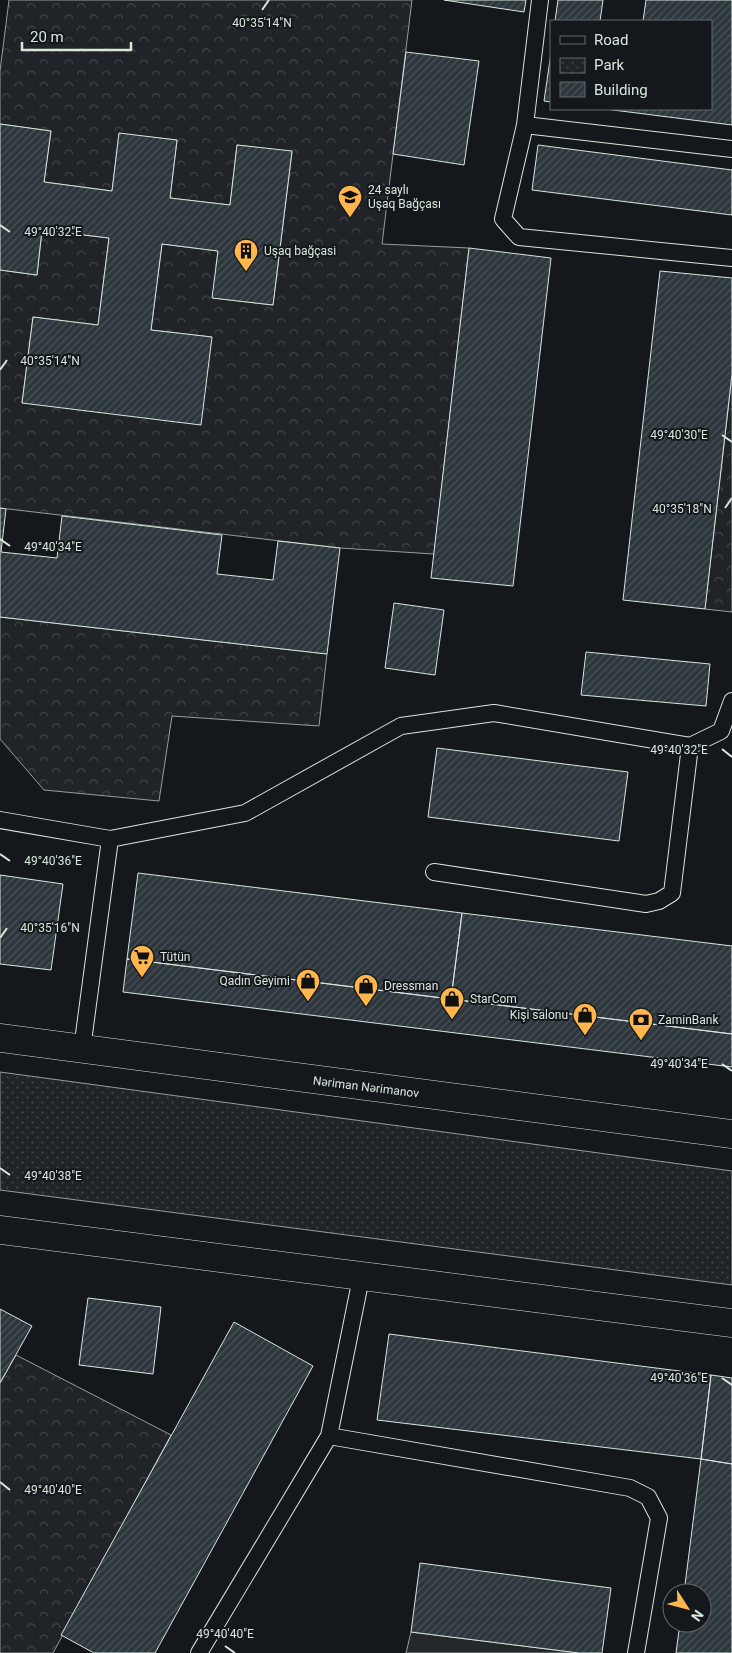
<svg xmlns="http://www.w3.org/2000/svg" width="732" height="1653" viewBox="0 0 732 1653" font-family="Roboto,sans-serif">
<defs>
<pattern id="forest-crowns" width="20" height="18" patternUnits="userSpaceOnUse" patternTransform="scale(1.25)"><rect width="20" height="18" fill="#202428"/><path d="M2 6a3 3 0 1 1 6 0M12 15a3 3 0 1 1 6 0" fill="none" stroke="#404447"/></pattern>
<pattern id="park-dots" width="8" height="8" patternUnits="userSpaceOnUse" patternTransform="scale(1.25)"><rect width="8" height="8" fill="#202428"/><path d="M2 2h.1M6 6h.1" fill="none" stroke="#404447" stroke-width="1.8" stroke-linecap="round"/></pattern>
<pattern id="building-hatch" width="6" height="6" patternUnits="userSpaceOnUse" patternTransform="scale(1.25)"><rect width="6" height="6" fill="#2c363c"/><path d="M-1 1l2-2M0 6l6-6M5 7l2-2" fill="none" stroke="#4a5358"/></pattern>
</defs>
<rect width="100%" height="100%" fill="#14181c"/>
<path fill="url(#forest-crowns)" stroke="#939e99" d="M9,0H412L382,244L469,248L434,554L340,548L0,508V270L37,275L42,230L109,238L98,325L33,317L22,403L212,337L151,330L162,244L218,251L213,298L273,305L292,152L237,145L230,205L170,198L177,140L119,134L112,191L44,182L51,131L0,124V71Z
M732,375V612L705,609Z
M0,617L327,654L319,726L172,716L159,801L44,790L0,739Z
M16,1355L171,1435L53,1653H0V1383Z"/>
<path fill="url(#park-dots)" stroke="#939e99" d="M0,1072L732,1171V1285L0,1190Z"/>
<path fill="#24282b" stroke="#939e99" d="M411,1632L579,1653H406Z"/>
<path fill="url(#building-hatch)" stroke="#d8e6dc" d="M444,0H526L524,12Z
M558,0H603L600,21H555Z
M646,0H732V125L605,109H711V21H643Z
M406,52L479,61L464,165L393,154Z
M551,53V102L544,101Z
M0,124L51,131L44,182L112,191L119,133L177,140L170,198L230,205L237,145L292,151L273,305L212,298L218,251L162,244L151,330L212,337L201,425L22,403L33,317L98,325L109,238L42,230L37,275L0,270Z
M538,145L732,170V215L532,190Z
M469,248L551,258L513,586L431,578Z
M660,271L732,278V374L705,609L623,600Z
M0,508L6,509L1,552L57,558L62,516L222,535L217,574L273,580L278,541L340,548L327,654L0,617Z
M394,603L444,610L435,675L385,668Z
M586,652L710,664L706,706L581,695Z
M437,748L628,772L619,841L428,817Z
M138,873L462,913L451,999L127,959Z
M0,875L63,884L51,970L0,964Z
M462,913L732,946V1034L451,999Z
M127,959L732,1034V1067L123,992Z
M88,1298L161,1307L153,1374L79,1365Z
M0,1309L32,1326L0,1383Z
M234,1322L313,1366L155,1653H94L61,1635Z
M389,1334L711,1375L701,1459L377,1420Z
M711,1375L732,1378V1464L701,1459Z
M701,1459L732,1464V1653H676L680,1623H702V1593H684Z
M420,1563L611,1588L602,1653H579L411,1632Z"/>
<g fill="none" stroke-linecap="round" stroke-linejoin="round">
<defs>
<path id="lane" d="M540,0L525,125L503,219L519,237L732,258
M525,125L732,149
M0,820L110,839L82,1049
M110,839L245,813L401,726L494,713L690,746L721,731L732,701
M434,872L646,904L659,901L672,893L690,746
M329,1436L630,1488L648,1497L659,1518L636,1653
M199,1653L329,1436L361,1278"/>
<path id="secondary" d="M0,1038L732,1134
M0,1230L732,1323"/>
</defs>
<use href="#lane" stroke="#d8e6dc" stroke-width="18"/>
<use href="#secondary" stroke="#d8e6dc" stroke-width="29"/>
<use href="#lane" stroke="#14181c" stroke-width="16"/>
<use href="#secondary" stroke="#14181c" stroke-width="28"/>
</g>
<path fill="none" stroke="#d8e6dc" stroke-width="2" d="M262,10L269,0M0,225L10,232M0,370L7,360M722,435L732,442M725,508L732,498M0,539L10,546M722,749L732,757M0,854L10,861M0,938L7,928M722,1064L732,1071M0,1168L10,1175M722,1378L732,1385M0,1482L10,1490M225,1646L235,1653"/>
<defs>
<symbol id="school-pin" viewBox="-11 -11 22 30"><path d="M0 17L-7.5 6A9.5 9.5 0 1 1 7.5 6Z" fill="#ffb74d" stroke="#14181c"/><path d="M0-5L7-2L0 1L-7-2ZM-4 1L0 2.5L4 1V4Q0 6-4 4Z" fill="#111"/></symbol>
<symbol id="building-pin" viewBox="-11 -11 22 30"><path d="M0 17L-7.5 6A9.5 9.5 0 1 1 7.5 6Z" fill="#ffb74d" stroke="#14181c"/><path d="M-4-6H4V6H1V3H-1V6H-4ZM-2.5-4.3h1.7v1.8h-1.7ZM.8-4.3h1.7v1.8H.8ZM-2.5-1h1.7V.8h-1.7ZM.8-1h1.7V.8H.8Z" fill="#111"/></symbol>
<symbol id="supermarket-pin" viewBox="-11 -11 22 30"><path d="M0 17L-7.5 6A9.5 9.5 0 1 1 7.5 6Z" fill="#ffb74d" stroke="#14181c"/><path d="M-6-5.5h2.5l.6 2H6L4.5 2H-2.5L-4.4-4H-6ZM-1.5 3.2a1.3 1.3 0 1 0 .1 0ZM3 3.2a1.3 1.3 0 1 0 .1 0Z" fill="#111"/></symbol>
<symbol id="shop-pin" viewBox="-11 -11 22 30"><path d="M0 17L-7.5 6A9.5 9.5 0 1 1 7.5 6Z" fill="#ffb74d" stroke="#14181c"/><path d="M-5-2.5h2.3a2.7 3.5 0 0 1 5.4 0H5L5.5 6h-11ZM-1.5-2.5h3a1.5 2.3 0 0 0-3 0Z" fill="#111"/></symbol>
<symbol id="bank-pin" viewBox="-11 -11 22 30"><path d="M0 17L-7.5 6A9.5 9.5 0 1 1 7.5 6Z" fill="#ffb74d" stroke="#14181c"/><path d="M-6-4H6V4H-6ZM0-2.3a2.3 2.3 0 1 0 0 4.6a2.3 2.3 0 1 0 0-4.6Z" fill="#111"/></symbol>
</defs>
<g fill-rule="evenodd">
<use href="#school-pin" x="336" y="183" width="28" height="38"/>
<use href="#building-pin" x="232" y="237" width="28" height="38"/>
<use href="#supermarket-pin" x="128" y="943" width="28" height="38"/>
<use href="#shop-pin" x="294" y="967" width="28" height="38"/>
<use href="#shop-pin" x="352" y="972" width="28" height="38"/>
<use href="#shop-pin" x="438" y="985" width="28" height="38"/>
<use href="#shop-pin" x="571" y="1001" width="28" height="38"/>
<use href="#bank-pin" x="627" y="1006" width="28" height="38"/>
</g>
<g text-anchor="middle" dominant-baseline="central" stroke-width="4" stroke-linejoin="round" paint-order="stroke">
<g font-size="12" fill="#d8e6dc" stroke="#14181c" text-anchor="start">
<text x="368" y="190">24 saylı<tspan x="368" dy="14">Uşaq Bağçası</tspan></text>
<text x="264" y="251">Uşaq bağçasi</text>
<text x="160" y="957">Tütün</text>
<text x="290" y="981" text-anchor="end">Qadın Geyimi</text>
<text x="384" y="986">Dressman</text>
<text x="470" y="999">StarCom</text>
<text x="568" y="1015" text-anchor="end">Kişi salonu</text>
<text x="658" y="1020">ZaminBank</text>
</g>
<g font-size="12" fill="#d8e6dc" stroke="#14181c">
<text transform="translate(366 1087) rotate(7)">Nəriman Nərimanov</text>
</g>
</g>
<g font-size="12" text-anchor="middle" fill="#d8e6dc" stroke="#14181c" stroke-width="4" stroke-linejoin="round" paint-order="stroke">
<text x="262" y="27">40°35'14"N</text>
<text x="53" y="236">49°40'32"E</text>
<text x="50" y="365">40°35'14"N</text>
<text x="679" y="439">49°40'30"E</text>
<text x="682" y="513">40°35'18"N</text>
<text x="53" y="551">49°40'34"E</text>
<text x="679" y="754">49°40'32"E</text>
<text x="53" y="865">49°40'36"E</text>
<text x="50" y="932">40°35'16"N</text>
<text x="679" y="1068">49°40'34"E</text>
<text x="53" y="1180">49°40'38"E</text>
<text x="679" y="1382">49°40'36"E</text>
<text x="53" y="1494">49°40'40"E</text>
<text x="225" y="1638">49°40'40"E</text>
</g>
<rect x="550" y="20" width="162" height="90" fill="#14181c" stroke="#626a69"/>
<rect x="560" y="36" width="25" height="8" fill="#14181c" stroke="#626a69"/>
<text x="594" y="45" font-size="15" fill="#d8e6dc">Road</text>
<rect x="560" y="58" width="25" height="15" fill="url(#park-dots)" stroke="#626a69"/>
<text x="594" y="70" font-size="15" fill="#d8e6dc">Park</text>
<rect x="560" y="82" width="25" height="15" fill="url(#building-hatch)" stroke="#626a69"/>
<text x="594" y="95" font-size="15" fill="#d8e6dc">Building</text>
<g transform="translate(687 1608) rotate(126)"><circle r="24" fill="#14181c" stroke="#626a69"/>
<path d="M0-4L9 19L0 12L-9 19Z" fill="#ffb74d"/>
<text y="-8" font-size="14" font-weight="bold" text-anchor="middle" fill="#d8e6dc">N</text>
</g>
<path d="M22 42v8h109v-8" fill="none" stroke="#d8e6dc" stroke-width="2.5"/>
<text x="30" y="42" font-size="15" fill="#d8e6dc" stroke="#14181c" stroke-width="4" paint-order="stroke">20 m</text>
</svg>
